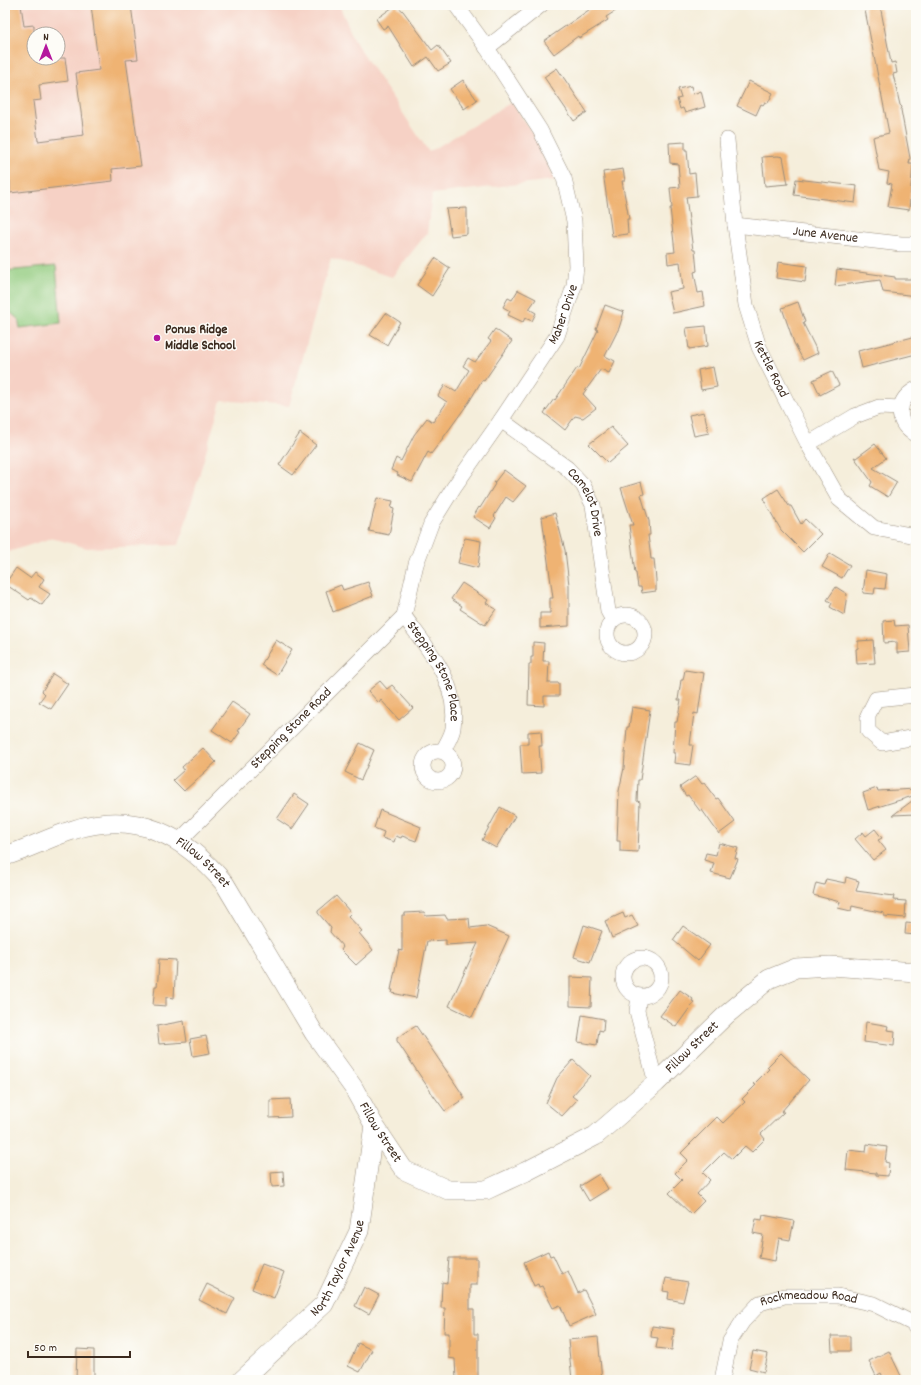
<svg xmlns="http://www.w3.org/2000/svg" width="921" height="1385" viewBox="0 0 921 1385" font-family="Dekko,sans-serif">
<rect width="100%" height="100%" fill="#fdfcf7"/>
<filter id="ink" filterUnits="userSpaceOnUse"><feTurbulence type="fractalNoise" baseFrequency=".025" numOctaves="2"/><feDisplacementMap in="SourceGraphic" scale="8" xChannelSelector="R" yChannelSelector="G"/><feConvolveMatrix kernelMatrix="1 2 1 2 8 2 1 2 1" color-interpolation-filters="sRGB"/></filter>
<filter id="wash" filterUnits="userSpaceOnUse"><feTurbulence type="fractalNoise" baseFrequency=".012" numOctaves="4" result="noise"/><feDisplacementMap in="SourceGraphic" scale="16" xChannelSelector="R" yChannelSelector="G"/><feGaussianBlur stdDeviation="0.9" result="paint"/><feColorMatrix in="noise" values="0 0 0 0 0 0 0 0 0 0 0 0 0 0 0 0 0 1.4 0 .05"/><feComposite in="paint" operator="in"/></filter>
<g filter="url(#wash)">
<rect width="100%" height="100%" fill="#f5eedb"/>
<path fill="#f6d1c5" fill-rule="evenodd" d="M5,5H339L357,45L429,152L512,102L536,139L555,180L432,194L427,233L392,277L331,258L289,406L221,400L179,545L87,548L52,538L5,553ZM34,34H58V58H34Z"/>
<path fill="#93cc80" stroke="#677b4f" d="M56,266L61,323L20,328L18,319L5,308V271Z"/>
<g id="blocks">
<path fill="#efb373" d="M5,5H21L24,26L34,25V58H65L68,81L39,85L41,100L33,101L38,141L84,135L76,73L99,70L91,5H131L138,59L126,60L141,166L112,169L113,181L10,193V181H5Z
M396,5L403,11L432,50L438,45L451,63L438,71L428,57L414,67L388,26L383,29L376,19Z
M596,5H625L606,17L608,20L579,38L578,36L554,54L544,41Z
M864,5H880L891,63L895,62L897,73L893,74L900,105L902,107L901,110L910,158L909,164H913L909,210L888,207L892,184L887,183L889,172L879,170L873,137L889,133Z
M557,68L587,112L574,121L544,77Z
M463,80L477,100L464,109L450,89Z
M749,81L773,93L768,103L765,102L763,105L761,104L756,115L737,106Z
M691,86L693,94L701,91L705,107L685,113L683,108L680,109L677,99L681,98L678,89Z
M685,142V150H687L689,174L695,173L697,196L686,197L693,250H695L697,271L694,272L698,293L703,292L705,306L673,313L668,292L683,289L680,262L668,264L667,253L675,252L670,208H672L670,188L680,187L678,164L670,163L669,143Z
M778,156L783,157L788,184L765,186L762,157Z
M623,169L625,181H622L629,219H627L628,234L612,236L603,172Z
M796,179L857,186L855,203L794,195Z
M467,208V234L451,236L446,209Z
M435,258L450,268L432,296L417,285Z
M778,262L807,266L805,282L776,278Z
M837,269L895,277V279H916V296L883,292L880,280L835,286Z
M518,290L536,299L529,309L536,313L532,321L525,318L523,322L508,315L510,311L503,307L508,298L512,300Z
M798,302L805,322L803,323L818,353L803,360L794,343L782,308Z
M605,305L624,312L619,328L605,356L615,361L609,373L601,369L583,394L596,408L583,418L575,416L565,430L544,413L554,399L555,400L577,368L579,369L598,330L596,329Z
M386,313L400,322L387,345L370,335Z
M706,326L708,346L689,349L686,328Z
M495,329L512,341L484,381L482,380L469,402L440,442L431,454L428,452L412,482L397,475L398,473L391,470L396,458L401,461L414,435L427,418L433,422L447,402L438,396L445,385L456,392L469,370L463,366L468,358L475,362L491,341L488,339Z
M913,337L916,354L862,368L858,351Z
M713,367L717,387L701,390L698,370Z
M832,371L839,385L820,395L813,380Z
M704,412L709,433L694,436L689,415Z
M611,427L628,446L608,463L589,444Z
M300,433L316,445L293,475L279,465Z
M875,444L886,458L873,468L897,482L888,497L870,486L872,482L854,457L856,458Z
M504,470L526,486L513,502L506,497L494,516L496,518L490,528L473,517L479,507L480,508L495,484L494,483Z
M641,482L644,494L641,495L649,521L650,535H648L651,559H654L656,580V591L642,593L641,587H638L636,573H635L629,525H633L621,488Z
M778,489L789,506H791L801,524L805,519L821,534L803,552L781,530L767,506L764,498Z
M377,498L393,501L391,508L394,509L389,535L369,531Z
M555,513L565,550L569,585V626L540,628V613H550V598H553L542,517Z
M465,538L481,541L478,568L458,563Z
M830,553L850,565L842,578L822,567Z
M16,568L30,578L35,572L44,579L39,587L50,594L42,605L31,598L29,600L5,584Z
M866,570L887,574L885,589L875,588L874,594L863,593Z
M368,582L373,596L333,612L326,591L341,585L343,590Z
M462,583L488,600L486,603L496,609L485,625L460,609L462,606L451,599Z
M836,587L847,594L844,615L830,607L832,603L827,600Z
M894,620L895,626L908,625L910,652L897,653V642L884,643L883,621Z
M276,640L292,650L277,675L261,665Z
M873,640L875,663L857,664L856,649L858,648V641Z
M533,642L544,643L543,661H549L548,683H559V696H544V706L528,705L529,664H531V657H533Z
M685,670L704,673L698,714L694,713L690,745H693L690,765L674,763L675,753H673L675,722H677L681,700H678L681,680H683Z
M53,674L68,684L51,709L39,702L45,694L42,691Z
M380,681L387,689L392,685L413,708L399,720L381,700L379,703L368,691Z
M232,702L250,714L238,731L240,732L232,743L212,730Z
M632,707L650,710L640,780H638L637,801L640,802L638,852L620,851V841H617L619,791L624,768L627,727H629Z
M541,731L542,746H539L541,773L522,774L520,744H528V732Z
M360,743L374,750L361,780L345,772Z
M203,748L216,762L184,791L173,780L184,770L182,767Z
M696,776L702,784L704,783L716,799L718,798L735,822L719,834L702,810L700,811L688,795L686,796L680,787Z
M877,788L878,791L916,789V795L868,810L863,793Z
M294,794L309,804L292,829L277,819Z
M916,798V814L893,815Z
M500,807L515,816L496,848L482,840Z
M380,810L421,827L416,841L402,836L401,838L396,836L394,842L382,838L384,832L374,828Z
M875,829L882,838L878,840L886,850L873,860L855,839L863,832L866,836Z
M719,843L738,848L735,858L738,859L730,878L711,873L714,863L704,860L706,853L716,855Z
M846,877L859,881L856,891L894,896L893,900L906,901L905,918L884,916V913L852,906L851,911L838,908L840,902L813,895L816,883L824,885L826,879L845,883Z
M336,896L351,913L348,916L362,931L359,933L373,950L356,965L341,950L343,947L330,932L331,928L318,913V911Z
M424,912L426,916L445,915L447,919L469,918L470,928L486,926L509,936L472,1017L449,1006L478,943L446,945V940L427,941L416,998L392,993L393,990H391L399,950L402,951V915H405V913Z
M623,913L625,918L632,915L638,926L612,938L605,921Z
M906,923L916,924V935L905,934Z
M584,925L602,931L590,962L574,957Z
M683,926L710,945L698,961L673,940Z
M159,959L176,960L174,998L166,997V1006L153,1005L155,986H157L158,978Z
M570,977L592,978L591,1007L570,1006Z
M680,990L693,999L692,1001L694,1002L676,1027L660,1016Z
M582,1015L604,1019L603,1031L599,1030L597,1045L578,1042Z
M184,1021L187,1042L159,1044L157,1026Z
M866,1022L884,1025L888,1026L887,1030L895,1031L894,1046L864,1042Z
M416,1026L465,1098L445,1111L431,1092L397,1041V1038Z
M206,1036L210,1053L193,1056L190,1039Z
M781,1053L809,1080L781,1112H784L761,1134L765,1139L752,1152L745,1146L732,1159L724,1152L703,1173L710,1180L697,1194L704,1201L691,1214L669,1193L682,1180L675,1173L688,1160L681,1153L717,1117L723,1123L745,1102L742,1099L756,1085L754,1084L769,1069L767,1067Z
M573,1060L590,1076L572,1096L577,1100L562,1116L546,1103L557,1078Z
M290,1099L291,1117L270,1118V1100Z
M867,1144L887,1147L885,1162L889,1163L888,1176L876,1175V1173L846,1170L848,1150L866,1152Z
M283,1171L284,1186L272,1187L271,1172Z
M599,1174L608,1189L589,1201L580,1186Z
M763,1215L794,1221L790,1240L779,1238L775,1261L759,1258L763,1235L753,1233L756,1219L762,1220Z
M548,1251L550,1256L553,1255L562,1274L568,1271L578,1293L584,1290L596,1314L569,1326L560,1305L553,1308L542,1286L539,1287L538,1284L534,1286L524,1262Z
M449,1258H477V1285H470V1309H474V1334H478V1380H456L455,1359L449,1358V1333H444L445,1308H441L442,1282L447,1283Z
M262,1264L284,1272L274,1298L252,1289Z
M666,1278L688,1282L683,1302L668,1299L669,1292L663,1291Z
M207,1284L235,1298L227,1314L199,1300Z
M364,1287L379,1295L369,1314L355,1306Z
M652,1326L674,1329L672,1350L656,1348L658,1338L651,1337Z
M831,1336H850V1351H832Z
M598,1337L602,1380H572L568,1340Z
M358,1343L372,1350L360,1372L348,1366Z
M77,1349L94,1350V1380H76Z
M753,1351L768,1354L764,1372L749,1368Z
M889,1351L903,1380H888L886,1376L883,1377L881,1373L876,1376L869,1361Z"/>
</g>
</g>
<g filter="url(#ink)">
<use href="#blocks" fill-opacity="0" stroke="#988c7c" stroke-width="1"/>
<g fill="none" stroke-linecap="round" stroke-linejoin="round">
<defs>
<g id="minor">
<path d="M487,48L541,5"/>
<path id="s1" d="M727,140L735,225L746,305L759,347L808,444L839,499L874,528L916,536"/>
<path id="s2" d="M735,225L901,244H916"/>
<path d="M916,389C895,401 895,423 916,435"/>
<path id="s3" d="M501,420L567,468L583,485L593,505L608,611L613,620"/>
<path d="M808,444L855,416L879,407L901,408"/>
<circle cx="626" cy="634" r="19"/>
<path id="s4" d="M404,616L416,564L431,524L454,487L501,420L557,336L574,286L576,266L574,221L564,178L540,130L487,48L456,5"/>
<path id="s5" d="M404,616C429,651 459,682 453,728C452,736 446,744 443,751"/>
<path d="M916,695L876,699L868,715V731L882,743L916,737"/>
<circle cx="438" cy="766" r="15"/>
<path id="s6" d="M179,841L404,616"/>
<circle cx="642" cy="977" r="19"/>
<path d="M639,996L637,1011L656,1083"/>
<path id="s7" d="M722,1380L730,1341L743,1321L760,1303L784,1296H838L874,1304L912,1323L916,1328"/>
</g>
<g id="tertiary">
<path id="s8" d="M5,856C28,849 50,837 73,830C137,809 185,836 225,884L314,1033L353,1087L374,1125L404,1170L448,1190H486L525,1172L595,1136L656,1083L726,1015L769,979L796,968L830,966L916,972"/>
<path id="s9" d="M242,1380L324,1304L359,1231L374,1125"/>
</g>
</defs>
<use href="#minor" stroke="#988c7c" stroke-width="16"/>
<use href="#tertiary" stroke="#988c7c" stroke-width="20"/>
<use href="#minor" stroke="#fff" stroke-width="15"/>
<use href="#tertiary" stroke="#fff" stroke-width="19"/>
</g>
</g>
<circle fill="#b5179e" stroke="#fdfcf7" stroke-width="1.5" cx="157" cy="338" r="4"/>
<g text-anchor="middle" dominant-baseline="central" stroke-width="3" stroke-linejoin="round" paint-order="stroke">
<g font-size="14" fill="#3b2a1e" stroke="#fdfcf7">
<text stroke="none"><textPath href="#s2" startOffset="91">June Avenue</textPath></text>
<text stroke="none"><textPath href="#s4" startOffset="345">Maher Drive</textPath></text>
<text stroke="none"><textPath href="#s1" startOffset="235">Kettle Road</textPath></text>
<text stroke="none"><textPath href="#s3" startOffset="122">Camelot Drive</textPath></text>
<text stroke="none"><textPath href="#s5" startOffset="64">Stepping Stone Place</textPath></text>
<text stroke="none"><textPath href="#s6" startOffset="159">Stepping Stone Road</textPath></text>
<text stroke="none"><textPath href="#s8" startOffset="215">Fillow Street</textPath></text>
<text stroke="none"><textPath href="#s8" startOffset="923">Fillow Street</textPath></text>
<text stroke="none"><textPath href="#s8" startOffset="539">Fillow Street</textPath></text>
<text stroke="none"><textPath href="#s9" startOffset="150">North Taylor Avenue</textPath></text>
<text stroke="none"><textPath href="#s7" startOffset="138">Rockmeadow Road</textPath></text>
</g>
<g font-size="14" font-weight="bold" fill="#3b2a1e" stroke="#fdfcf7" text-anchor="start">
<text x="165" y="330">Ponus Ridge<tspan x="165" dy="16">Middle School</tspan></text>
</g>
</g>
<rect width="921" height="1385" fill="none" stroke="#fdfcf7" stroke-width="20"/>
<g transform="translate(46 46)"><circle r="19" fill="#fdfcf7" stroke="#afa8a0"/>
<path d="M0-3L7 15L0 10L-7 15Z" fill="#b5179e"/>
<text y="-6" font-size="11" font-weight="bold" text-anchor="middle" fill="#3b2a1e">N</text>
</g>
<path d="M28 1351v6h102v-6" fill="none" stroke="#3b2a1e" stroke-width="2"/>
<text x="34" y="1351" font-size="12" fill="#3b2a1e" stroke="#fdfcf7" stroke-width="3" paint-order="stroke">50 m</text>
</svg>
